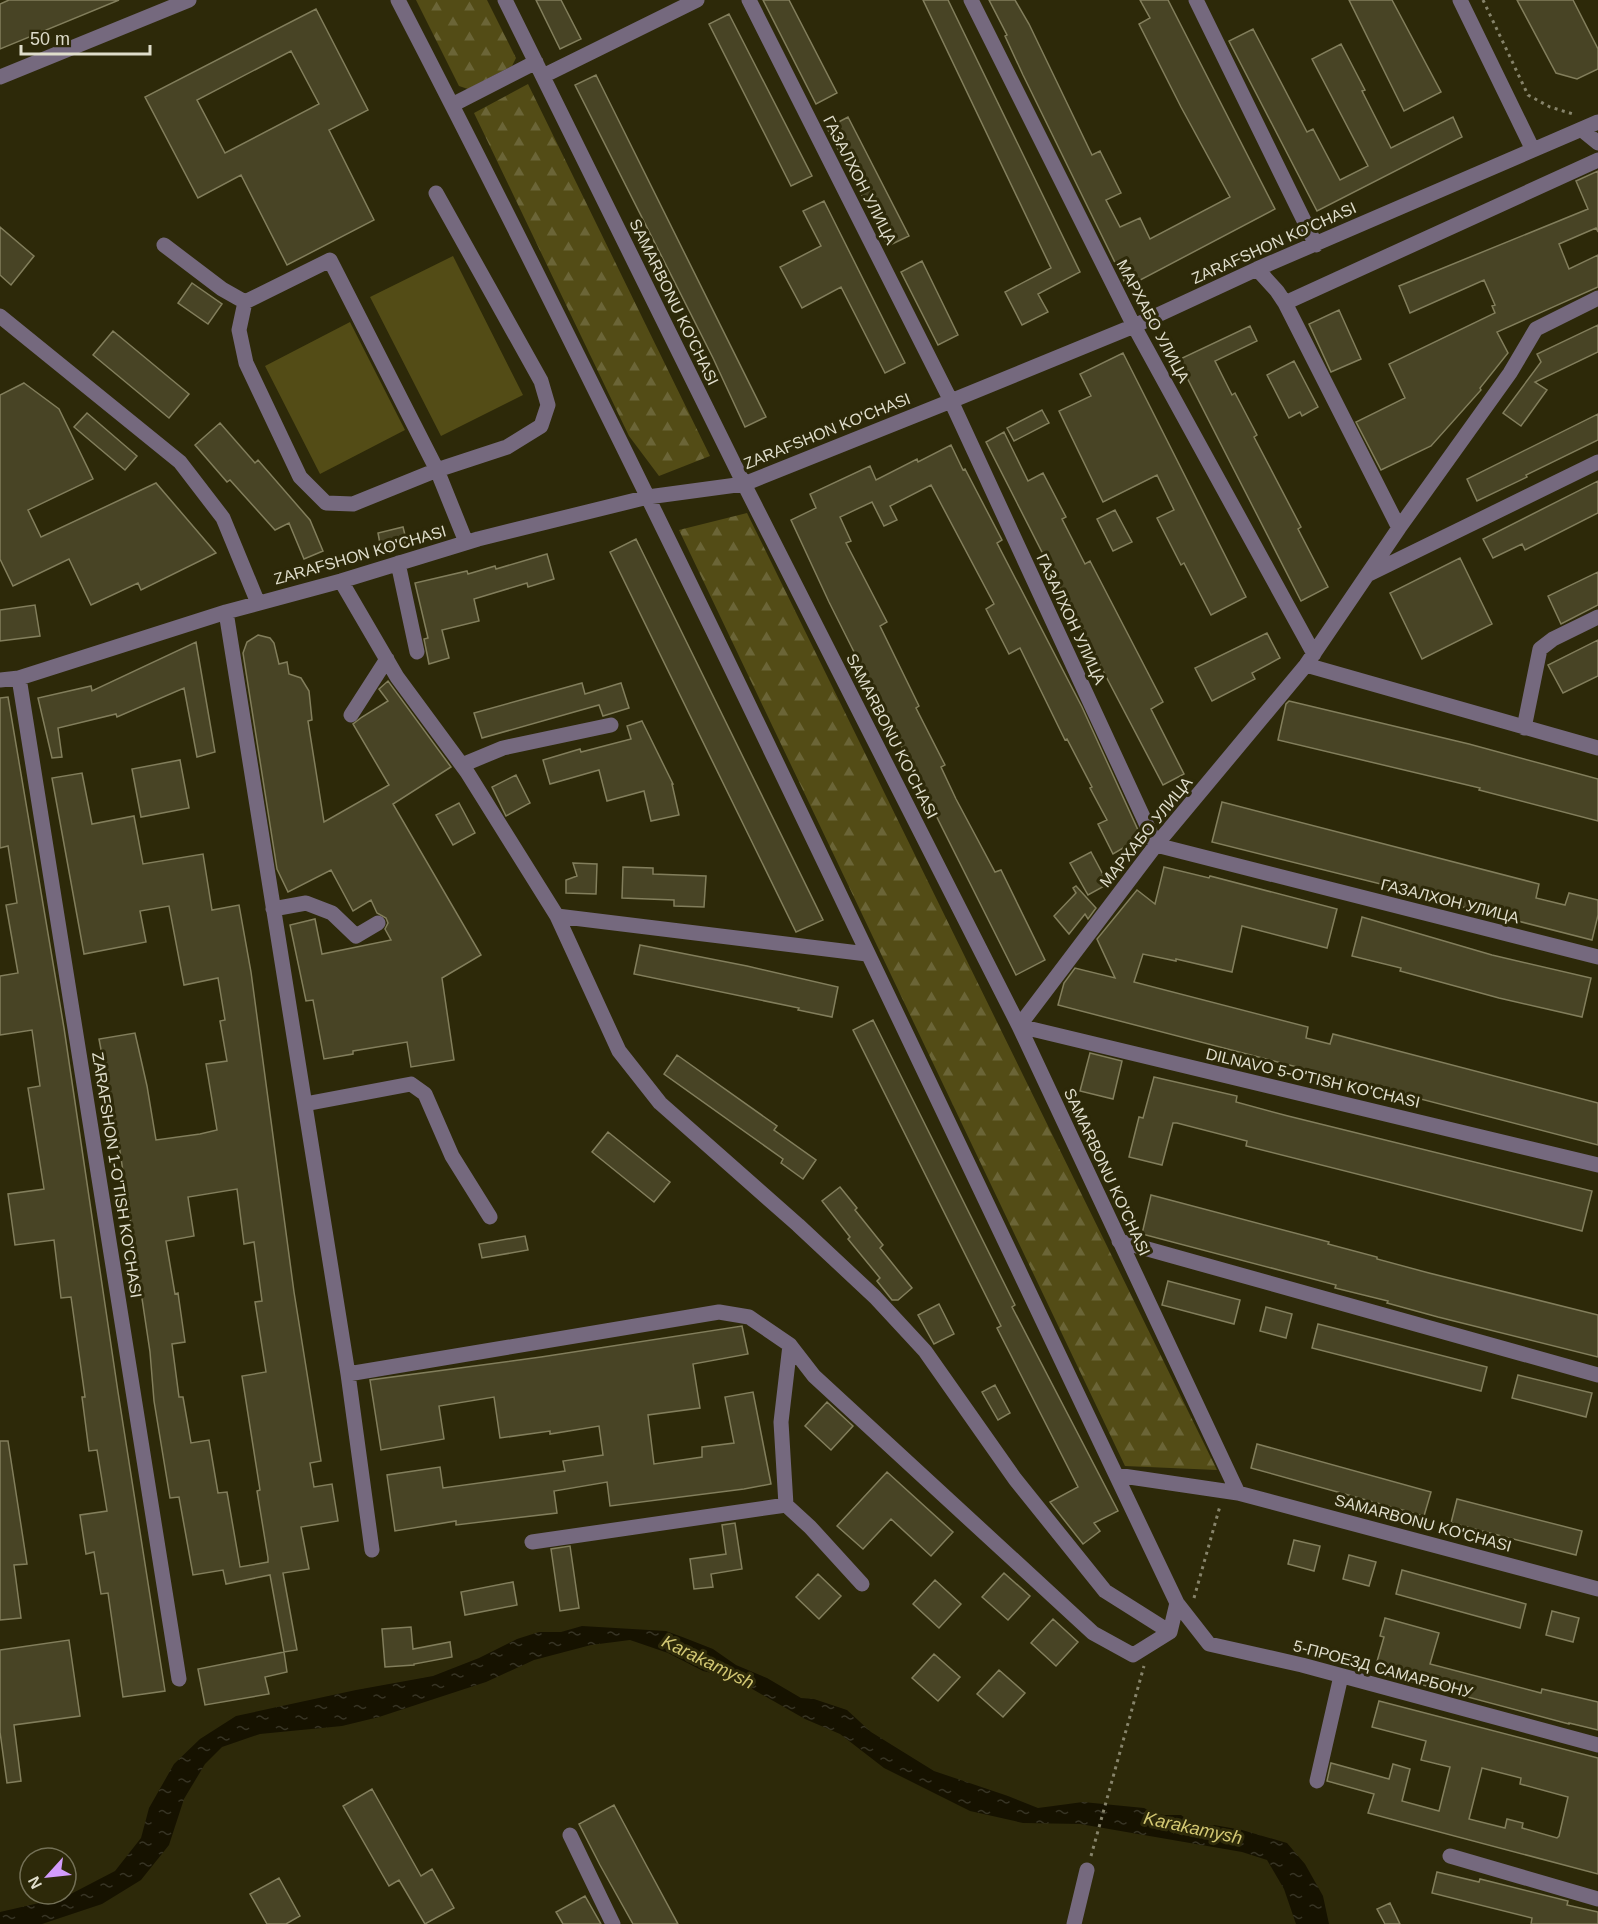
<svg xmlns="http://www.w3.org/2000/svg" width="1598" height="1924" viewBox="0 0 1598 1924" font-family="Helvetica,sans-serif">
<defs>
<pattern id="forest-firs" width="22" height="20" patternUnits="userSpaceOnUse" patternTransform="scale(1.5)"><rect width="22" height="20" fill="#534c16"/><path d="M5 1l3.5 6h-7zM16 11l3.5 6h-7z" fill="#6b6537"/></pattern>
<pattern id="water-ripples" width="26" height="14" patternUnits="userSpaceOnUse" patternTransform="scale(1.5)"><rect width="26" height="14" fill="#161200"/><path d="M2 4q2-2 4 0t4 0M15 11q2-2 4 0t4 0" fill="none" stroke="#373424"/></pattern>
</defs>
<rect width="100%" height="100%" fill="#2d2909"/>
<path fill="#534c16" d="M453,256L523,395L441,436L370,297Z
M350,322L405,430L320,474L265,366Z"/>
<path fill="url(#forest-firs)" d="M416,0H487L516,58L512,66L468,89L459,86Z
M528,84L710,456L659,476L629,436L474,113Z
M747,513L1217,1470L1125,1466L679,530Z"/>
<path fill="url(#water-ripples)" d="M582,1626L666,1631L685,1638L713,1649L736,1665L767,1678L801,1698L814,1699L847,1710L871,1732L934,1771L1008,1796L1038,1808L1083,1802L1144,1808L1154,1813L1164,1815H1181L1188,1820L1207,1826L1214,1825L1242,1830L1287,1843L1305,1864L1323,1896L1329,1924H1296L1284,1889L1267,1860L1242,1852L1080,1824L1023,1823L970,1811L884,1768L840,1734L805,1719L733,1678L703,1671L668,1653L630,1640L591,1645L534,1660L486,1682L379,1717L342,1726L260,1734L222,1747L205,1764L184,1799L169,1845L141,1880L102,1904L42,1924H0V1912L65,1897L115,1871L141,1838L149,1808L174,1764L200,1739L236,1716L356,1690L433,1676L479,1658L517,1639L539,1632H561Z"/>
<path fill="#484425" stroke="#827e5c" stroke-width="1.5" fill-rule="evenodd" d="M9,0H119L0,49V4Z
M536,0H561L581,39L560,49Z
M763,0H789L837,93L816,104Z
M923,0H948L1080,272L1038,294L1048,312L1022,325L1005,292L1051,268Z
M989,0H1015L1029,24L1092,155L1100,151L1121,193L1106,200L1120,227L1140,218L1150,239L1230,197L1181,107L1139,24L1150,18L1140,0H1168L1275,209L1127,287L1023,75L1005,36L1007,35Z
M1349,0H1392L1441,92L1404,111Z
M1517,0H1573L1598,49V69L1577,79L1556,73Z
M316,9L368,110L329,130L374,220L287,265L241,175L198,198L145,97ZM291,51L319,104L225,153L197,100Z
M729,14L812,176L791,186L709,24Z
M1253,29L1307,132L1313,129L1340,180L1368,166L1312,59L1341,44L1365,90L1362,91L1391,148L1453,117L1462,137L1317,211L1229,41Z
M596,75L766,417L745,427L713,358L575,85Z
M848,117L909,236L888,246L827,128Z
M1598,171V232L1596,228L1559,244L1569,269L1598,255V287L1497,332L1508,353L1480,388L1481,390L1431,446L1381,470L1356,422L1405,398L1389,364L1495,313L1492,306L1495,305L1484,280L1410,313L1399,286L1588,209L1576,181Z
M824,201L905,363L885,373L841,287L802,308L780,267L821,246L803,211Z
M0,227L34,256L11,285L0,275Z
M922,261L958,335L938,345L901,272Z
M192,283L222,304L208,324L178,303Z
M1339,310L1361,359L1331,372L1309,324Z
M1598,325V352L1535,382L1547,390L1521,426L1503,413L1541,362L1537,354Z
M1250,326L1257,341L1215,361L1232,395L1235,393L1257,435L1254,437L1301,527L1298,529L1328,587L1301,601L1178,360Z
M113,331L189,394L169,418L93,355Z
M1123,353L1246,597L1211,615L1184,563L1181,565L1157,518L1174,510L1157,475L1103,502L1059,411L1091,396L1080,374Z
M1294,361L1318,407L1302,416L1300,412L1289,418L1267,375Z
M24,383L59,409L93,479L28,510L41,537L156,483L216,553L141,590L138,583L91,605L69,559L13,586L0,559V395Z
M1042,410L1049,423L1014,441L1007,428Z
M87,413L137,456L125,470L74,427Z
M1598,414V440L1526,475L1527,477L1477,501L1467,479Z
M220,423L255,463L258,460L310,520L323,551L304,559L289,523L275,530L230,480L227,482L195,445Z
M1004,432L1028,481L1043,473L1066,517L1062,519L1085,564L1090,561L1163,702L1151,709L1184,774L1163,785L1079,625L986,442Z
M951,445L963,470L965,469L1002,540L997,543L1082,707L1143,841L1130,849L1128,845L1113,854L1098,824L1107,820L1090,788L1092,787L1067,739L1065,740L1020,648L1009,654L986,609L994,604L931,485L890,506L897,520L884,526L872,502L840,517L851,541L846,543L887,622L880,626L919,706L916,708L945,765L941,767L956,799L995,872L1001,870L1045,960L1016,975L829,602L791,520L816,508L810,494L870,466L876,480L917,459L918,462Z
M1598,481V513L1525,550L1522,544L1493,558L1483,539Z
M1115,510L1132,542L1113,551L1097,519Z
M403,527L407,543L381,549L378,533Z
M636,539L823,920L796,932L610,552Z
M547,554L554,579L528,587L527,583L474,599L479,621L442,630L449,658L429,664L424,639L428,638L415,583L467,571L468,574L495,566L496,569Z
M1460,558L1492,624L1422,659L1390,593Z
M1598,572V605L1561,624L1548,596Z
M35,605L40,636L0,641V610Z
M1267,633L1280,658L1252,673L1255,679L1212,701L1195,668Z
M258,635L270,638L274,643L279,664L287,662L289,674L301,678L309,691L312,720L308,721L324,822L389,785L353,724L362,717L388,701L379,689L388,681L451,767L393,804L481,955L442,978L454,1060L411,1067L407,1042L353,1051V1054L324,1059L313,1000L306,1001L290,925L315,919L322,954L391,940L385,929L388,923L386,918L377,913L371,900L353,911L331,870L288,892L277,869L243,653L247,642Z
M1598,640V676L1563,693L1548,665Z
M196,642L215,752L197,757L184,688L117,717L116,714L58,728L62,757L52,758L38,698L91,686L92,691Z
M582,683L585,694L621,683L629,708L603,716L599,705L482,738L474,713Z
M8,697L64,1028L118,1392L165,1691L123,1697L108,1593L101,1594L94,1552L86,1554L80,1515L107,1511L97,1450L89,1451L82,1397H85L71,1297L61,1298L54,1240L15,1245L8,1194L44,1189L28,1088L40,1086L32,1030L0,1035V976L18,973L6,905L17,903L8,846L0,848V698Z
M1289,701L1469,744L1598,779V821L1479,790L1480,788L1278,740L1286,704Z
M642,721L673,784H672L679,815L651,821L644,791L607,801L599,770L550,784L543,760L580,749L581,752L631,739L627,726Z
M180,760L189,808L141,817L132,769Z
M82,773L92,824L134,816L143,864L203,854L212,910L239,905L251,972L294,1292L321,1461L310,1463L314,1487L332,1484L338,1521L301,1527L309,1569L283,1573L297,1650L284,1652L270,1575L226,1584L223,1570L193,1575L179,1497L170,1498L154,1401L150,1352L119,1145L99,1039L135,1033L147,1086L156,1140L200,1134L217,1130L206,1064L227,1061L220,1021L225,1020L218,978L184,985L169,906L140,911L146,942L84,954L52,778ZM237,1189L244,1244L254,1242L262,1301L255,1302L266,1372L242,1376L260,1490L257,1491L268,1558V1562L240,1567L227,1492L218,1493L209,1440L191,1443L183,1397H179L172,1344L185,1342L178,1293L175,1294L166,1241L194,1236L188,1197Z
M516,775L530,803L506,816L492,787Z
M1222,802L1539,884L1536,898L1565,905L1569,893L1598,900V915L1592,940L1420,896L1421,894L1212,842Z
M459,803L475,833L453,845L436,815Z
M1091,852L1108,884L1088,895L1070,863Z
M573,863L597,864L596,894L566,893V880L577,876Z
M623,867L653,868V874L706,876L704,907L674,906V900L622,898Z
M1164,867L1209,878L1210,876L1337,909L1327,948L1242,926L1232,972L1176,959V961L1143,954L1134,982L1308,1027L1306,1038L1330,1044L1333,1034L1598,1103V1145L1058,1005L1064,983L1075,968L1115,978L1097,939L1137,890L1155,904Z
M1076,886L1096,908L1088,919L1085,914L1069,934L1054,916L1076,893L1073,888Z
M1362,917L1492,955L1591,978L1582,1017L1499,998L1400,971L1401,968L1352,956Z
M640,945L747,966L838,987L832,1017L798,1010L799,1008L634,974Z
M873,1020L1015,1305L1012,1307L1118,1511L1094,1523L1100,1531L1083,1544L1050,1502L1078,1487L997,1328L1001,1326L853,1030Z
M1090,1053L1122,1061L1113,1099L1080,1091Z
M677,1055L777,1126L774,1130L816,1160L803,1179L781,1163L783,1159L664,1074Z
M1154,1077L1237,1096L1236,1102L1288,1116L1592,1191L1582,1231L1246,1146L1247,1141L1177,1123H1173L1162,1165L1129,1157L1139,1117L1143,1118Z
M608,1132L670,1182L654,1202L592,1152Z
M840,1187L857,1208L855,1210L883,1245L880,1248L912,1288L898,1300H892L877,1281L880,1278L848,1239L850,1237L822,1201Z
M1151,1195L1329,1242L1328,1244L1377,1257V1259L1429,1273L1598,1315V1357L1438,1317L1387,1303L1388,1301L1335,1288L1336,1285L1142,1234Z
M525,1236L528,1250L482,1258L479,1244Z
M1168,1281L1240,1300L1234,1324L1162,1305Z
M939,1304L954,1334L934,1344L918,1315Z
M1266,1307L1292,1314L1286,1338L1260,1331Z
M1318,1324L1487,1367L1481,1391L1312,1348Z
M742,1326L748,1354L693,1364L700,1408L648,1415L654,1464L702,1457V1447L734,1443L725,1397L753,1392L771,1484L744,1489L610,1506L607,1482L554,1491L557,1513L456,1525V1521L395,1531L387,1475L440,1467L443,1488L565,1471L563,1461L603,1455L599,1426L550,1434V1431L500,1438L494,1397L439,1406L444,1439L381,1450L370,1380L541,1357Z
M1518,1375L1592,1393L1586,1417L1512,1398Z
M995,1385L1010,1413L998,1420L982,1392Z
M827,1402L853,1426L831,1450L805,1426Z
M0,1441H8L27,1564L14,1565L21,1618L0,1620Z
M1257,1444L1431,1492L1424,1516L1251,1468Z
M887,1472L953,1532L931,1556L891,1519L863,1549L837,1526Z
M1457,1499L1582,1531L1576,1555L1451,1523Z
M735,1523L742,1569L711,1574L713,1587L694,1589L690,1559L726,1554L722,1525Z
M1294,1540L1320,1546L1314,1571L1288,1564Z
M570,1546L579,1608L560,1611L551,1549Z
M1349,1555L1376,1562L1369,1586L1343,1579Z
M1402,1570L1526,1604L1520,1628L1396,1594Z
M1004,1573L1030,1596L1008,1620L982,1597Z
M818,1574L841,1596L819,1619L796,1597Z
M935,1580L961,1604L939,1628L913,1604Z
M513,1582L517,1605L465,1615L461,1592Z
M1552,1611L1579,1618L1573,1642L1546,1635Z
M1385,1618L1439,1633L1430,1664L1541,1693L1542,1689L1598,1702V1730L1569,1723V1724L1374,1672L1384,1637L1380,1636Z
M1053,1619L1078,1642L1056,1666L1031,1643Z
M411,1627L413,1649L450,1642L452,1657L414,1664V1665L385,1667L382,1629Z
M69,1640L80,1716L14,1725L21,1781L7,1783L0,1732V1650Z
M284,1652L287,1672L265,1677L269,1694L205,1705L198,1669Z
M934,1654L960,1677L938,1701L912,1678Z
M999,1670L1025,1693L1003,1717L977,1694Z
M1379,1701L1598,1758V1874L1368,1813L1374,1794L1327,1781L1331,1763L1389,1779L1393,1764L1410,1769L1402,1801L1439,1811L1450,1767L1421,1760L1426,1741L1372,1727ZM1482,1768L1521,1778L1520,1784L1568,1797L1559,1836L1557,1838L1522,1828L1523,1823L1507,1819L1505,1828L1469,1819Z
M372,1789L421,1876L432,1869L454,1908L425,1924L399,1880L389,1886L343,1806Z
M614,1805L644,1861L678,1924H633L600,1865L579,1824Z
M1437,1872L1479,1882L1480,1879L1568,1901L1567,1905L1598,1912V1924H1531L1532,1918L1432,1893Z
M279,1878L300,1916L286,1924H267L250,1894Z
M585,1896L601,1924H563L556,1912Z
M1390,1903L1400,1924H1385L1377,1909Z"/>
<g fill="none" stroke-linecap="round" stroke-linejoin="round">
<path stroke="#87846b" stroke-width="3" stroke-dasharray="3 4.5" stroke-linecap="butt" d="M1483,0L1528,95L1550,107L1573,114
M1194,1598L1220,1506
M1091,1856L1144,1666"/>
<path stroke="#75697e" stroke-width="15" d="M398,0C671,528 921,1067 1177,1603L1209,1644L1302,1665L1598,1745
M505,0L744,484L1019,1026L1238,1493
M749,0L951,401L1156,845L1598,957
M971,0L1134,326L1314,654
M1196,0L1316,245
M1460,0L1533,150
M543,76L697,0
M0,77L189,0
M452,105L536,62
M1582,130L1598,143
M164,245L222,289L245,302L330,260L437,470L466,542
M1257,269L1277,291L1285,303L1399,528
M1598,298L1536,329L1510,373L1399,528L1306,665L1156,845L1019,1026L1598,1165
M245,302L239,330L246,363L300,477L326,503L353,504L437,470L507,447L541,426L548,405L541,381L436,193
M1285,303L1598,160
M0,316L180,462L223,518L258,603
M398,563L417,652
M1369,574L1598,462
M341,581L397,677L467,772L557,916L619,1051L660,1103L798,1225L875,1297L925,1351L1015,1479L1105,1591L1170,1632
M226,612L348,1374L372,1550
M1306,665L1598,748
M19,678L179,1679
M0,680L19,678L226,612L341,581L478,539L648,497L744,484L951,401L1134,326L1257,269L1598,122
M351,715L387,659
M1524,728L1540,649L1553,639L1598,617
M462,765L503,748L611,725
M273,909L306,903L332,913L356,936L378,923
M557,916L867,954
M305,1104L411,1084L425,1094L452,1156L490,1217
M1119,1241L1598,1375
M790,1345L781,1422L786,1505L810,1527L862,1584
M348,1374L719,1312L749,1317L790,1345L814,1376L1093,1633L1133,1655L1170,1632L1177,1603
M1116,1475L1238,1493L1598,1589
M532,1542L786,1505
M1317,1781L1341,1676
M570,1835L613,1924
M1450,1856L1598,1899
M1074,1924L1087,1870"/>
</g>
<g text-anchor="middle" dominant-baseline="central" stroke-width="6" stroke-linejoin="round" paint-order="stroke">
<g font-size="16" fill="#dfddcb" stroke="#2d2909">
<text transform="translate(860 180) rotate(63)">ГАЗАЛХОН УЛИЦА</text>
<text transform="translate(1274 243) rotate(-24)">ZARAFSHON KO'CHASI</text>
<text transform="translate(674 302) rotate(64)">SAMARBONU KO'CHASI</text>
<text transform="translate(1153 321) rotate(62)">МАРХАБО УЛИЦА</text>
<text transform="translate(827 431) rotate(-22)">ZARAFSHON KO'CHASI</text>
<text transform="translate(360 555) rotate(-16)">ZARAFSHON KO'CHASI</text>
<text transform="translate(1071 619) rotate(65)">ГАЗАЛХОН УЛИЦА</text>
<text transform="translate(892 736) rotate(63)">SAMARBONU KO'CHASI</text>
<text transform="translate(1146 832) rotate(-51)">МАРХАБО УЛИЦА</text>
<text transform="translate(1450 901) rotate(14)">ГАЗАЛХОН УЛИЦА</text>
<text transform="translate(1313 1078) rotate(13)">DILNAVO 5-O'TISH KO'CHASI</text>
<text transform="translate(1107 1172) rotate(65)">SAMARBONU KO'CHASI</text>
<text transform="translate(117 1175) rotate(81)">ZARAFSHON 1-O'TISH KO'CHASI</text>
<text transform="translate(1423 1523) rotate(15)">SAMARBONU KO'CHASI</text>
<text transform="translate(1383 1669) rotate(15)">5-ПРОЕЗД САМАРБОНУ</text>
</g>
<g font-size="18" font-style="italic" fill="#d3c873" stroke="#2d2909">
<text transform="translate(708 1662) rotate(26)">Karakamysh</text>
<text transform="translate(1193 1828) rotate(12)">Karakamysh</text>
</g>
</g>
<g transform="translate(48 1876) rotate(243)"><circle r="28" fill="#2d2909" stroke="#747157" stroke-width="1.5"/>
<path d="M0-4.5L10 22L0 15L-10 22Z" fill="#d39cfc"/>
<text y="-9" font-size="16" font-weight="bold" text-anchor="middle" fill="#dfddcb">N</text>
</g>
<path d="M21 45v9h129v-9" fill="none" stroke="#dfddcb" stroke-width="3"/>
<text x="30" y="45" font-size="18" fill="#dfddcb" stroke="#2d2909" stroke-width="4.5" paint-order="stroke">50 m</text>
</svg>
